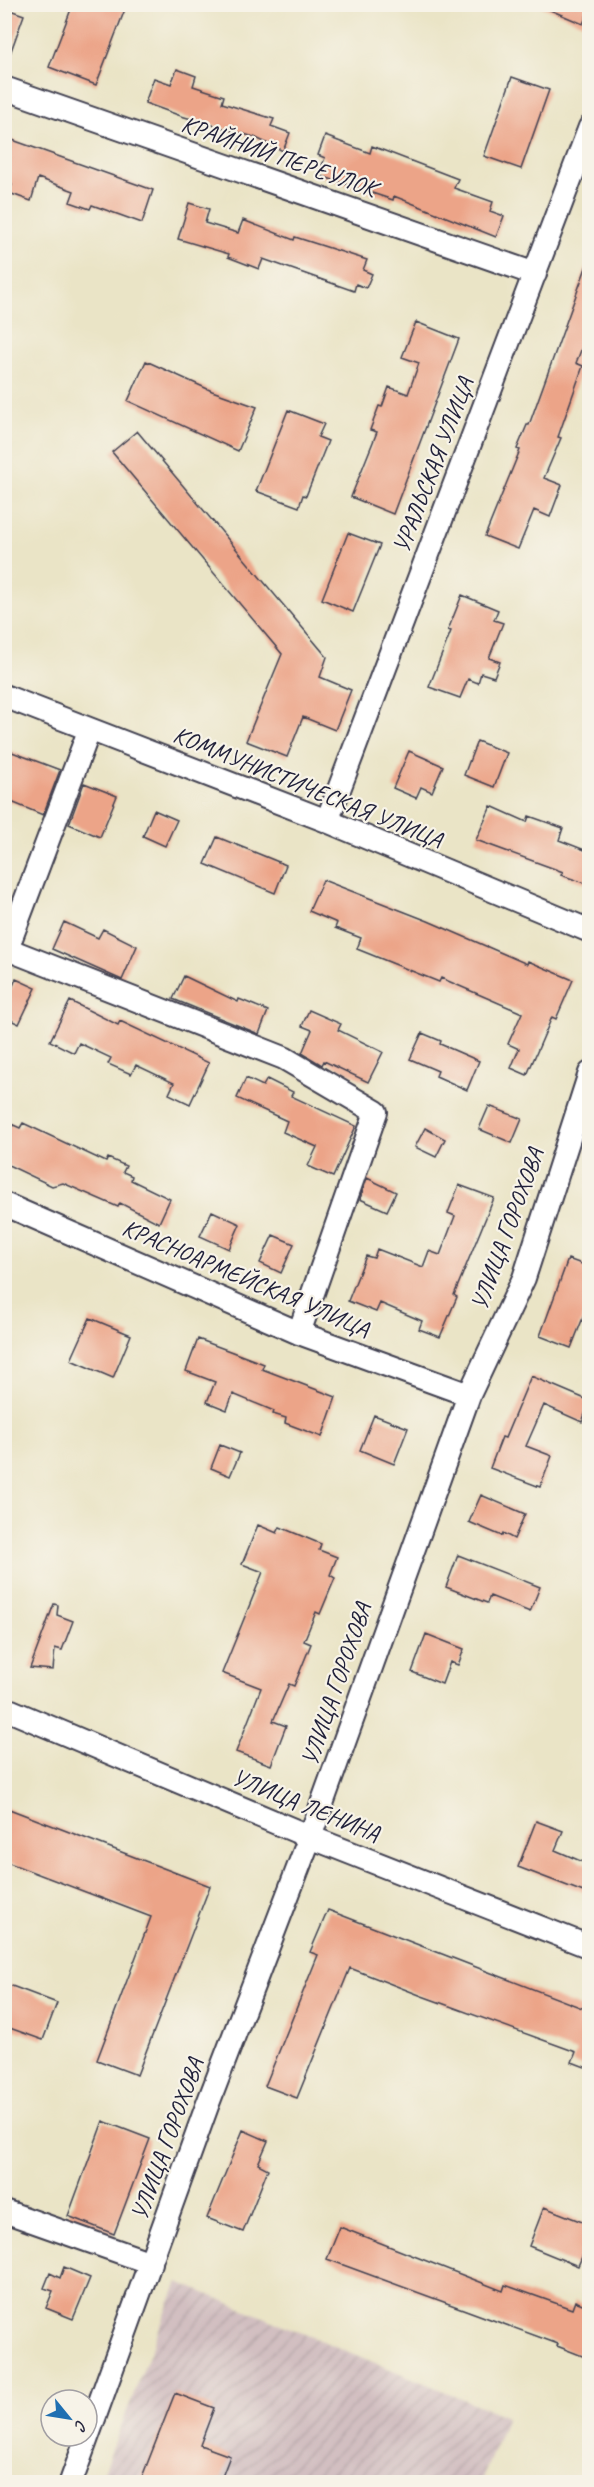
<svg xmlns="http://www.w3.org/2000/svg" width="594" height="2487" viewBox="0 0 594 2487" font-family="Caveat,sans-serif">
<defs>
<pattern id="industrial-furrows" width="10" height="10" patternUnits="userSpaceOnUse" patternTransform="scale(1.5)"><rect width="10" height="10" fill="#d2bfc1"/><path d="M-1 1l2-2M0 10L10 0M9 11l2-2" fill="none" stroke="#b4a4a7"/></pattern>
</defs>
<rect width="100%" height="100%" fill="#f7f3e8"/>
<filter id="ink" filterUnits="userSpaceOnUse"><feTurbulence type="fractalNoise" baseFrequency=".0167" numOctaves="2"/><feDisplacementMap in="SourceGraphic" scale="12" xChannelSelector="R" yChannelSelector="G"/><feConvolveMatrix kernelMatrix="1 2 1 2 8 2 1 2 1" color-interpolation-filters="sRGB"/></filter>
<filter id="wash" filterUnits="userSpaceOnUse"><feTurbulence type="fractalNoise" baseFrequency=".008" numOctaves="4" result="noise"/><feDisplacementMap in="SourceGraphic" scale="24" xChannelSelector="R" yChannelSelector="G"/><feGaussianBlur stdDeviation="1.35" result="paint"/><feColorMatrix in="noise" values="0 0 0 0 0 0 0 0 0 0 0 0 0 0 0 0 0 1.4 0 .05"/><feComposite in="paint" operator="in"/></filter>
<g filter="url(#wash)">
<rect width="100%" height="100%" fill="#eae4c6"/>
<path fill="url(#industrial-furrows)" d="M178,2282L507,2417L481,2482H99Z"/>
<g id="blocks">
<path fill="#eca488" d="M73,4H127L96,85L49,67Z
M536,4H590V8L583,24Z
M4,8L24,15L7,62L4,61Z
M177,69L196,76L193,86L224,96L222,103L274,119L271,126L290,133L283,151L254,137L181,116L145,103L154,78L171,84Z
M512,77L549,90L521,169L484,156Z
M325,136L370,153L372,146L458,179L454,188L493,202L490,211L504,216L496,237L394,196L393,200L318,175L325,158L318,155Z
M4,137L153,190L142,223L92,205L90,209L70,202L74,191L38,178L31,201L9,193L12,185L4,182Z
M189,203L209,209L205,223L238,233L243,220L294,240L295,237L367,260L363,270L372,274L366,288L356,284L354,291L263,259L259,269L228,257L229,254L178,239Z
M588,262H590V327L576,363L583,366L558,437L561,438L544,478L562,485L550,517L534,510L518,549L485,536L520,450L517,449L527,425H529Z
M416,322L459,339L393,514L351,497L377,432L370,430L379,406L382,407L389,387L408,394L419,363L402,357Z
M146,361L212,391L257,407L238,451L128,401Z
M288,410L324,424L318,437L328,441L306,496L303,495L299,507L256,491Z
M137,431L327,657L320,677L351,690L335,730L303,717L287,757L246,741L282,654L112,452Z
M348,533L380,545L353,612L322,599Z
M462,595L498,610L494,620L503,623L489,658L500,662L494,677L481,673L478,683L468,679L460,698L429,687L451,631L448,630Z
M477,741L507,753L494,787L464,775Z
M4,749L60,770L43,815L4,799Z
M409,751L443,766L432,792L421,787L416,798L393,788Z
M84,783L117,796L100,837L69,824Z
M491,806L527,822L529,816L563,828L559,840L590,852V885L561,875L563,872L476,840Z
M154,810L177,820L165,846L143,836Z
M217,837L286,865L275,893L205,864Z
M323,880L428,921L527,964L528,961L573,980L556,1019L552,1017L527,1075L511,1068L519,1049L508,1044L522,1013L441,978L439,982L357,949L361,938L335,928L337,923L309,911Z
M64,922L98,938L103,929L137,946L122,980L52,949Z
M184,976L238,1002L239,999L268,1011L259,1034L173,999Z
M16,979L36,988L19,1024L4,1017V987L11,990Z
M70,1001L118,1025L120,1021L209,1063L190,1104L169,1094L174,1083L136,1065L131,1074L108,1064L111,1058L79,1043L74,1053L50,1041Z
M309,1010L341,1024L338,1030L383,1052L368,1082L324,1061L322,1065L302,1053L312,1030L302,1026Z
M422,1033L441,1041L440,1044L479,1061L467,1090L436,1076L438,1071L410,1059Z
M246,1078L263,1086L267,1079L293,1092L291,1096L356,1126L333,1177L308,1166L317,1147L283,1132L287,1121L237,1098Z
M489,1106L522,1119L512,1143L479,1129Z
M9,1123L20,1128L23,1123L106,1162L108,1158L126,1166L123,1172L132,1176L131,1180L170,1199L159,1223L120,1203L118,1207L63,1183L52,1186L4,1163V1131Z
M425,1128L445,1139L436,1157L415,1147Z
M367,1178L396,1192L387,1211L360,1199Z
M459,1185L494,1198L454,1295L457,1297L440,1337L419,1329L422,1321L380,1303L376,1312L348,1301L366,1256L374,1258L377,1249L423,1267L429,1251L440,1255L455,1216L448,1213Z
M212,1211L240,1224L229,1249L200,1236Z
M273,1235L294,1244L281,1273L260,1263Z
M568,1259L590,1267V1300L571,1348L540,1336Z
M90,1318L131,1335L113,1378L71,1360Z
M198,1339L264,1364L262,1369L336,1397L322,1437L285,1423L286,1418L273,1414L274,1411L233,1394L227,1410L207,1402L215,1382L186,1371Z
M531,1376L590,1401L582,1422L544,1405L526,1446L552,1456L540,1487L490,1468L502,1437L505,1438Z
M374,1415L408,1428L394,1464L360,1450Z
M220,1445L240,1453L230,1476L211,1468Z
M481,1495L525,1514L514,1539L503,1533L502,1536L469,1522Z
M258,1525L277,1533L280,1527L321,1544L319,1550L337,1557L330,1575L335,1578L320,1614L316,1612L304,1641L311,1644L294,1686L289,1684L273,1721L286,1726L271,1765L236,1752L261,1688L222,1673L263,1572L242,1564Z
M458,1555L540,1587L530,1612L490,1596L487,1603L446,1587Z
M54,1604L58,1605L57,1615L73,1621L62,1650L55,1648L53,1670L30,1668Z
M426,1634L464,1649L458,1665L450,1662L442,1684L412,1672Z
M4,1807L210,1886L137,2075L97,2060L151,1917L4,1861Z
M536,1821L563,1831L555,1850L590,1865V1884L586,1893L518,1867Z
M328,1910L590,2011V2069L572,2062L576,2052L422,1996L350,1968L297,2098L265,2086L318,1955L310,1952Z
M4,1983L57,2003L43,2040L4,2026Z
M103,2121L150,2139L114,2234L68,2216Z
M243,2130L268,2141L258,2164L268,2169L243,2232L207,2218Z
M544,2207L590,2225V2238L578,2266L529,2246Z
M340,2227L503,2291L505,2285L572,2309L575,2301L590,2307V2359L557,2346L558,2344L327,2259Z
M64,2267L90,2278L73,2319L46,2308L53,2291L44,2288L50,2273L60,2278Z
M175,2393L214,2408L200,2445L230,2456L220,2482H140Z"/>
</g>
</g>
<g filter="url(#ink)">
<use href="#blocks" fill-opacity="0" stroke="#403f50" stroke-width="1.5"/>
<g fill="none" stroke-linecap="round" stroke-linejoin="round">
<defs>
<path id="minor" d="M4,88L535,274
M4,696L327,821L590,931
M89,731L7,949L284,1058L376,1112L299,1333
M327,821L590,127
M4,1204L299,1333L469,1395
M4,1708L310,1837L590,1947
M4,2211L151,2263
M71,2482L207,2106L310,1837L469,1395L524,1278L590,1073"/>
</defs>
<use href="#minor" stroke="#403f50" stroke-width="26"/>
<use href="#minor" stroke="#fff" stroke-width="22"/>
</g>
</g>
<g text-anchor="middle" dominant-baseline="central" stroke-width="4.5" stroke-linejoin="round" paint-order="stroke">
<g font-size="24" fill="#22223b" stroke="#f7f3e8">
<text transform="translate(279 156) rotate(19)">КРАЙНИЙ ПЕРЕУЛОК</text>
<text transform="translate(433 465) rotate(-69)">УРАЛЬСКАЯ УЛИЦА</text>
<text transform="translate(308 787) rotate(22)">КОММУНИСТИЧЕСКАЯ УЛИЦА</text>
<text transform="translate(507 1229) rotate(-70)">УЛИЦА ГОРОХОВА</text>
<text transform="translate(246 1278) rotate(23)">КРАСНОАРМЕЙСКАЯ УЛИЦА</text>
<text transform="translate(336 1684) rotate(-71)">УЛИЦА ГОРОХОВА</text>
<text transform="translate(306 1805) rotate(22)">УЛИЦА ЛЕНИНА</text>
<text transform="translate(167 2139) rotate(-70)">УЛИЦА ГОРОХОВА</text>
</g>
</g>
<rect width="594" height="2487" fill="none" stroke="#f7f3e8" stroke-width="24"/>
<g transform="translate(69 2418) rotate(120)"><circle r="28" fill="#f7f3e8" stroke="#a29fa3" stroke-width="1.5"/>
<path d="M0-4.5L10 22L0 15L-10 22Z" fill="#1f6fb2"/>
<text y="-9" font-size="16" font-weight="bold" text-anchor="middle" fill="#22223b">С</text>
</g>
</svg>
